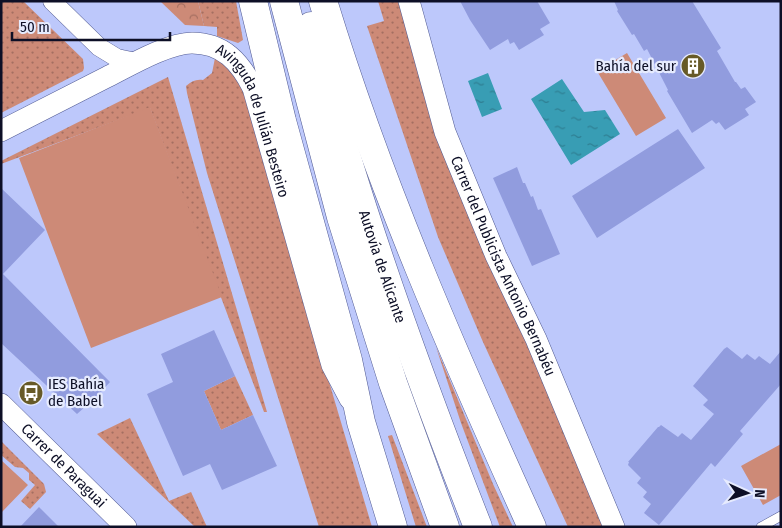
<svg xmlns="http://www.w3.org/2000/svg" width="782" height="528" viewBox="0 0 782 528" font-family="'Fira Sans Condensed',sans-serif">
<defs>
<pattern id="grass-dots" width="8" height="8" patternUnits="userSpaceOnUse" patternTransform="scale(1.25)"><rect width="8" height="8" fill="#cd8a77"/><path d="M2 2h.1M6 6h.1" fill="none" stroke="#a56f61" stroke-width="1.8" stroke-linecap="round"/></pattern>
<pattern id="park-crowns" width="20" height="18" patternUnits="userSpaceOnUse" patternTransform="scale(1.25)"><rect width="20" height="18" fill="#cd8a77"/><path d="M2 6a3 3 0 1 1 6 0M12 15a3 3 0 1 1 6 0" fill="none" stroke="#a56f61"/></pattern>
<pattern id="water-ripples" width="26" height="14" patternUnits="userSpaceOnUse" patternTransform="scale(1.25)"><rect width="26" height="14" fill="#389db4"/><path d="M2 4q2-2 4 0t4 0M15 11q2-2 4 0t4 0" fill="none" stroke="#2e7e92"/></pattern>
</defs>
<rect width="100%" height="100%" fill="#bdc8fb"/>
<path fill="url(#grass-dots)" d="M1,1H23L83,59L84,68L83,71L1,113Z
M198,1H236L243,40L238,43L217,36V27L204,26Z
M378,1H401L607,527H568L483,342L438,237L367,26L384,21Z
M215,58L226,64L241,85L254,122L285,233L372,527H319L207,173L187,93L186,86C192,81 196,79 203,80L212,73Z
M168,77L267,412H264L150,108L1,164V161Z
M436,347L493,484L513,527H500L461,423Z
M235,376L253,415L221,430L204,391Z
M130,418L169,501L191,492L207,527H195L97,434Z
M392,435L427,527H416L388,436Z
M1,441L44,484L46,492L30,509L21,501L35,485L29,480V473L23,468L15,467L1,455Z"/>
<path fill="url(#park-crowns)" d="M160,1H198L204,26L185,25Z"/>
<path fill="#cd8a77" d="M627,53L666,118L636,136L597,71Z
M150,107L222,297L91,348L19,158Z
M781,444V495L763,505L741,466Z
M1,460L28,485L1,513Z"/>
<path fill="url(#water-ripples)" d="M488,73L502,109L482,117L468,81Z
M562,79L584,112L605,110L620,134L571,165L531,99Z"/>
<path fill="#919cde" d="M460,1H537L550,23L540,29L544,35L519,50L514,42L510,44L508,39L490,50L470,20Z
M614,1H692L721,48L717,51L735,82H736L741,89L745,87L756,102L745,109L749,115L725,130L719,122L716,124L712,120L692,133L667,91L668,90L647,49L644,51L634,34L632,35L617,11L618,10Z
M678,129L705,168L597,238L572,196Z
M517,167L523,183H525L531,197L533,196L538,210L541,209L560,254L532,266L493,178Z
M1,188L45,230L3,274L110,382L87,407L86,406L77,414L1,343Z
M214,330L235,376L204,391L221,430L253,415L277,466L222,490L210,464L183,476L147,394L173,382L161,354Z
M727,347L742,359L747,354L755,360L759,356L770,364L781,351V384L740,431L743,434L715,467L711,463L659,525L644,513L651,504L643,497L647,492L637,483L641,478L628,465L629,462H628L658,427H659L661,425L678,437L682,433L691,440L714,414L703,405L708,400L693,386L724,349Z
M39,507L59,527H20Z"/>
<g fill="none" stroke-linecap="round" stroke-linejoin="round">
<defs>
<path id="service" d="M761,527L781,516"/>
<path id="minor" d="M52,1L99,47L117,58L136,62"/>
<g id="tertiary">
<path id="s1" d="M409,1L445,132L496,256L536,339L614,527"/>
<path id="s2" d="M1,131C37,113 72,95 107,77C129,66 168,43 192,43C223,43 240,62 253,88L332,365L350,399"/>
<path id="s3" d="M1,404L126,527"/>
</g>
<g id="motorway">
<path d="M253,1L282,121L348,360L361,422L393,527"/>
<path d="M284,1L341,217L393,383L445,527"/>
<path d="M323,1C378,182 454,355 532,527"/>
<path id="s4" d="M311,26C323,70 333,114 347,158C385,283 430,405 478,527"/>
</g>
</defs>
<use href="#service" stroke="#525b93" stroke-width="10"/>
<use href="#minor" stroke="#525b93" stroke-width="19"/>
<use href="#tertiary" stroke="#525b93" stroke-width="22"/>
<use href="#motorway" stroke="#525b93" stroke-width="29"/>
<use href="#service" stroke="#fff" stroke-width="9"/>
<use href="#minor" stroke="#fff" stroke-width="18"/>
<use href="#tertiary" stroke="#fff" stroke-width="21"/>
<use href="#motorway" stroke="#fff" stroke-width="28"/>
</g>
<defs>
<symbol id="building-disc" viewBox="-11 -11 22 22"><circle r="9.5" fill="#675a27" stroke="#e6ebfe"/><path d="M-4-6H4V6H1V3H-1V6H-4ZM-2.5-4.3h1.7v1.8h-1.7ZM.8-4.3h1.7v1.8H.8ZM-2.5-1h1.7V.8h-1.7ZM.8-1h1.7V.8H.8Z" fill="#fff"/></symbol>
<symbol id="bus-disc" viewBox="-11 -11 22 22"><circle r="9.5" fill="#675a27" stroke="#e6ebfe"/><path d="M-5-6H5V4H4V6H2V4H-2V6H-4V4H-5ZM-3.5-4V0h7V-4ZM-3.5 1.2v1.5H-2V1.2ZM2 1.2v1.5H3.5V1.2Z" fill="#fff"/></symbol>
</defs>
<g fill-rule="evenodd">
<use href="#building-disc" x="679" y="52" width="28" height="28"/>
<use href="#bus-disc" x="17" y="379" width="28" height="28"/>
</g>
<g text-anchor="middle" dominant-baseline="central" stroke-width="4.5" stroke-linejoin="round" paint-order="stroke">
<g font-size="15" fill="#0d0f26" stroke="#e6ebfe" text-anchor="end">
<text x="676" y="66">Bahía del sur</text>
<text x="48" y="384" text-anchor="start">IES Bahía<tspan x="48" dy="17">de Babel</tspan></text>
</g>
<g font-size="15" fill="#0d0f26" stroke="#e6ebfe">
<text stroke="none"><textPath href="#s2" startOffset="321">Avinguda de Julián Besteiro</textPath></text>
<text stroke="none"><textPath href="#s4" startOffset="251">Autovía de Alicante</textPath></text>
<text stroke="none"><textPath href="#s1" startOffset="282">Carrer del Publicista Antonio Bernabéu</textPath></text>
<text stroke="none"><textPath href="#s3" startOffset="88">Carrer de Paraguai</textPath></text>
</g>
</g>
<rect width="782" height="528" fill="none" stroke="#0d0f26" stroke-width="5"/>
<g transform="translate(747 493) rotate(93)" stroke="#e6ebfe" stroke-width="4" paint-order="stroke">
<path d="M0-4L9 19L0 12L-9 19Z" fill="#0d0f26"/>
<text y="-8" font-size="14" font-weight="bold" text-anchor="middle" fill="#0d0f26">N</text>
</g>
<path d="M12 32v8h158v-8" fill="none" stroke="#0d0f26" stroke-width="2.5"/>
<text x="20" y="32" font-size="15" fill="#0d0f26" stroke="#e6ebfe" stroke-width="4" paint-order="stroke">50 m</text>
</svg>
